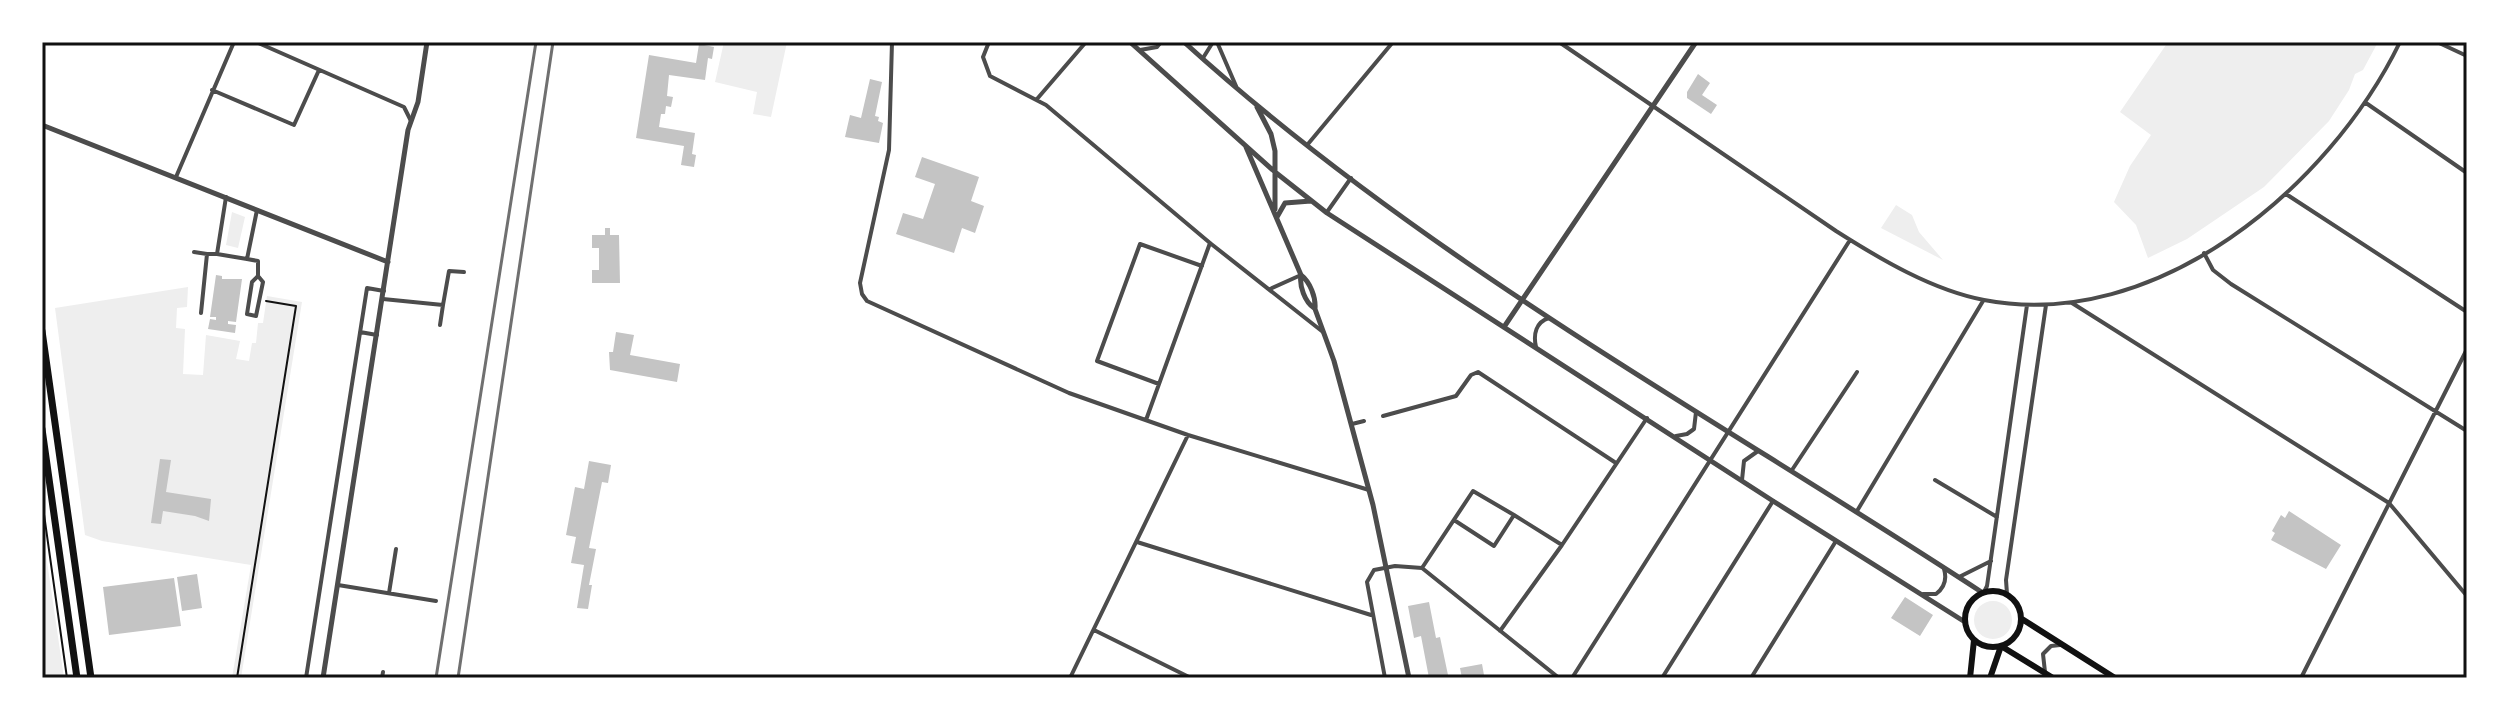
<svg xmlns="http://www.w3.org/2000/svg" width="2509" height="720" viewBox="0 0 2509 720" font-family="'Varela Round',sans-serif">
<rect width="100%" height="100%" fill="#fff"/>
<path fill="#eee" d="M724,42H787L771,117L753,114L757,92L715,82Z
M2168,42H2378L2363,70L2355,74L2349,90L2329,121L2264,187L2187,239L2148,258L2136,225L2114,202L2130,166L2151,135L2120,112Z
M1896,205L1912,215L1919,232L1943,260L1881,228Z
M232,212L245,217L238,248L226,245Z
M188,287L187,307L177,308L176,328L185,329L183,374L203,375L206,335L240,341L236,359L249,361L252,343H256L258,323H263L267,296L302,302L241,678H232L251,565L102,541L85,535L55,308Z
M42,527L64,678H42Z
M1974 620a19 19 0 1 1 38 0a19 19 0 1 1-38 0Z"/>
<path fill="#c4c4c4" d="M699,44L714,47L712,59L708,58L705,80L669,75L667,96L673,97L671,107L666,106L665,114H661L659,127L695,133L692,154L696,155L694,167L681,165L684,146L636,138L649,55L696,63Z
M1698,74L1710,83L1702,95L1717,105L1711,114L1687,98V92Z
M870,79L882,82L875,116L879,117L878,121L883,123L879,143L845,137L850,115L861,118Z
M922,157L979,177L971,201L984,206L975,233L962,228L954,253L896,234L903,213L923,219L935,184L915,177Z
M605,228H610V235H619L620,283H592V270H599V248H592V235H605Z
M216,275L222,276V279H242L236,322L228,321V324L236,325L235,333L208,329L210,319L216,320V317H210Z
M616,332L634,335L630,355L680,364L677,382L610,370L609,352H613Z
M160,459L171,460L166,492L211,499L209,521L195,516L163,511L161,524L151,523Z
M589,461L611,465L608,483L602,482L589,548L596,549L589,585H592L588,609L577,608L584,565L571,563L576,537L566,535L575,487L584,489Z
M2289,511L2341,545L2326,569L2271,540L2275,533L2272,531L2281,515L2285,518Z
M197,574L202,608L182,611L177,577Z
M174,578L181,626L109,635L103,587Z
M1905,597L1933,615L1920,636L1891,618Z
M1429,602L1436,638L1440,637L1448,675H1445V678H1429L1421,636L1414,638L1408,606Z
M1482,664L1484,675L1481,678H1462L1460,668Z"/>
<g fill="none" stroke-linecap="round" stroke-linejoin="round">
<path stroke="#111" stroke-width="2" d="M42,500L67,678
M237,678L296,306L266,301"/>
<path stroke="#4c4c4c" stroke-width="4" d="M256,42L404,107L411,121
M892,42L889,150L860,283L862,294L867,301L1069,393L1188,435L1369,490
M989,42L983,57L990,76L1046,105L1210,243L1323,332
M1217,42L1236,86
M1559,42L1836,231C1880,259 1932,290 1984,300C2156,333 2329,188 2400,42
M2437,42L2467,56
M1140,50L1157,47L1161,42
M1203,58L1213,42
M212,90L294,125L319,70
M1037,99L1086,42
M2366,103L2467,173
M1308,144L1393,42
M176,177L234,42
M2286,194L2467,312
M226,197L217,254L247,259L257,210
M1327,212L1351,178
M194,252L207,254
M2204,253L2213,270L2231,284L2467,431
M247,259L258,261V276L263,282L256,316L247,314L252,282L258,276
M1270,289L1301,275
M383,299L443,305L449,271L464,272
M2072,303L2389,503L2467,596
M201,313L207,254H217
M440,325L443,305
M360,332L377,335
M1536,347C1533,334 1536,322 1549,318
M1159,384L1097,361L1140,244L1202,266
M1383,416L1456,396L1471,375L1478,372L1616,463
M1146,420L1210,243
M1352,424L1364,421
M1676,436L1687,434L1694,429L1696,412
M1792,470L1857,372
M1742,480L1744,461L1758,451
M1935,480L1997,517
M1857,511L1983,301
M1454,520L1494,546L1514,515L1562,545
M1137,542L1371,615
M1422,568L1473,491L1514,515
M1959,577L1991,561
M338,585L436,601
M1984,592L1987,586L2027,305
M389,593L396,549
M1923,594H1936C1944,588 1947,579 1944,569
M2007,594L2006,580L2046,305
M1094,630L1191,678
M1500,631L1562,545L1647,418
M2045,672L2043,654L2051,646L2060,645
M306,678L367,288L384,291
M382,678L383,672
M1070,678L1188,435
M1385,678L1367,582L1374,570L1395,566L1422,568L1559,678
M1572,678L1850,240
M1662,678L1773,501
M1751,678L1836,541
M2301,678L2467,349"/>
<path stroke="#4c4c4c" stroke-width="5" d="M1130,42L1275,172L1327,213L1773,501L1965,622
M1184,42C1424,260 1713,416 1983,593
M1257,107L1271,134L1275,151V209
M42,125L388,262
M1246,147L1301,275C1310,282 1316,297 1315,309L1334,361L1373,505L1409,678
M1277,217L1285,203L1311,201
M1301,275C1299,286 1305,302 1314,308
M1504,327L1696,42
M323,678L408,130L418,102L427,42"/>
<path stroke="#111" stroke-width="6" d="M1965 619a28 28 0 1 1 56 0a28 28 0 1 1-56 0Z
M2022,619L2115,678
M2001,646L2053,678
M1970,678L1974,640
M1990,678L2001,646"/>
<path stroke="#111" stroke-width="7" d="M42,331L91,678
M42,429L77,678"/>
<path stroke="#707070" stroke-width="3" d="M436,678L536,42
M458,678L553,42"/>
</g>
<rect width="2509" height="720" fill="none" stroke="#ffffff" stroke-width="88"/>
<rect x="44" y="44" width="2421" height="632" fill="none" stroke="#111" stroke-width="3"/>
</svg>
